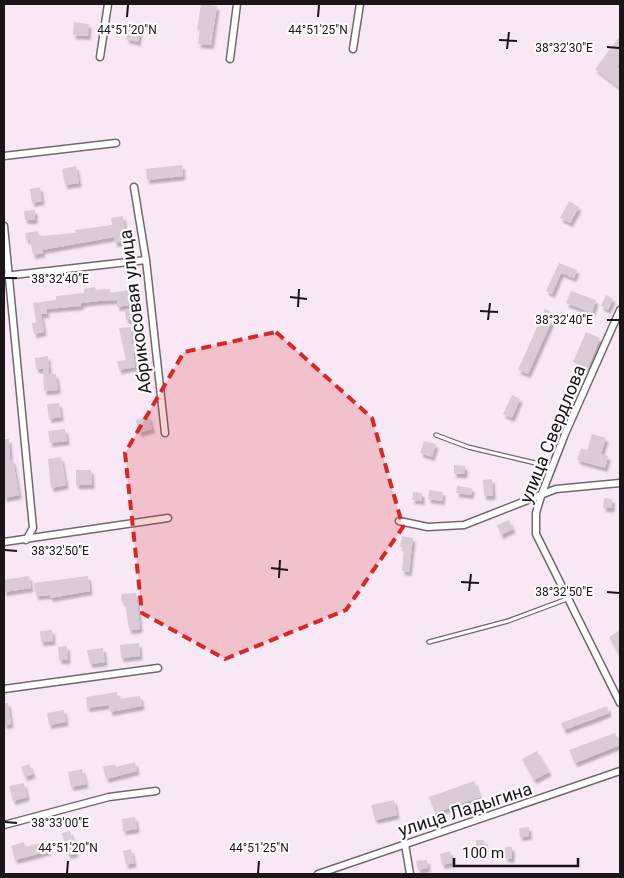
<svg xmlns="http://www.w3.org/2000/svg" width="624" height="878" viewBox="0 0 624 878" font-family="Roboto,sans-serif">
<defs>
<filter id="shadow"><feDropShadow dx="2.5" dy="4" stdDeviation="1" flood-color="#0004"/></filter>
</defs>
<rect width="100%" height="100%" fill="#f8e8f5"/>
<path fill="#dacbd7" filter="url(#shadow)" d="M201,4L217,6L211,45L198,44L200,30L197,29Z
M74,22L89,24L88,36L73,35Z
M129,28L140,30L138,42L126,39Z
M620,36V62L617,67L620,69V88L595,69Z
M182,165L183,176L147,180L146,169Z
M76,166L79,183L65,185L62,169Z
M40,187L42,201L32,203L30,189Z
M569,201L579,207L570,223L560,218Z
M35,210V220H25L24,211Z
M123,216L126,241L115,243L114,237L42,250L43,253L33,255L30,240H26L25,233L38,231L39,236L76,233L75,230L112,225L111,218Z
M559,263L577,270L574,278L561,273L552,294L546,291Z
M95,287L96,290L110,289V293L128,290L130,305L117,307V300L98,301L81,303V306L46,309L47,314H41L44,332L34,334L32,323L36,322L33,303L56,300V296L84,293V289Z
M571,291L596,300L592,313L566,303Z
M606,295L613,299L608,310L601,306Z
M138,309L139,318L126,320L125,310Z
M545,309L555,314L528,374L518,370Z
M131,327L132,344L135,343L136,352L133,353L135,367L119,370L117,361L126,360L119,328Z
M586,332L600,338L588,368L573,362Z
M48,356L49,374H56L58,390L44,391L43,369H36L35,358Z
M512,395L520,399L512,418L503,414Z
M59,403L61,417L49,419L47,404Z
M149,416L152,429L139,433L136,420Z
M65,429L67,441L50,443L48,431Z
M592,434L606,438L601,454L608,456L605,468L577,460L581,448L587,450Z
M4,439H9L10,460H13L19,495L4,498Z
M424,441L436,444L432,457L420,453Z
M61,457L66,485L51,488L48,459Z
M454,465L465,466V474H454Z
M76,470H91L92,485H76Z
M492,479L493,496H484L483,480Z
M457,486L472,488L471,495L456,493Z
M429,490L443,492L442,501L428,499Z
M413,492L422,493V501L412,500Z
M604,498L612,499V508H603Z
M509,520L513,529L501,535L497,525Z
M402,536L413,538L409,572L402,571L404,548L400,547Z
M29,576L31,588L4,592V580Z
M88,576L90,591L50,598V595L36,596L34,583Z
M136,593L140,629L129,630L125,602L122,603L121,594Z
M52,630L53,641L41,642L40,631Z
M620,630V657L609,637Z
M139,643L140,656L121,658L120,645Z
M67,646L68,660H59L58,647Z
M103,648L105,662L90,664L87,650Z
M117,692L118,699L140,696L142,706L110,712L109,705L87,708L86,697Z
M4,703H8L11,724L4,725Z
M607,706L609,713L564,730L561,723Z
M64,710L66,722L49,725L47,713Z
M615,733L620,745L575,763L569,750Z
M537,751L549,772L534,780L522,759Z
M135,762L137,771L106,779L103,767L115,764L116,767Z
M29,764L33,774L25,777L21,767Z
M82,769L86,784L71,787L68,772Z
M474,781L480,797L435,813L429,797Z
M24,783L27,797L13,801L9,786Z
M394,800L397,815L375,820L371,805Z
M135,817L137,829L123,831L122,819Z
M529,827V836L520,837L519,828Z
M70,831L76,853L68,855L62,833Z
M476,840H484L485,850H476Z
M47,841L49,851L15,860L11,846L24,842L25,847Z
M505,847H512V859L505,858Z
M131,849L134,863L126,865L123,851Z
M450,851L452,863L442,865L440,854Z
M427,860L428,868L418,870L416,861Z"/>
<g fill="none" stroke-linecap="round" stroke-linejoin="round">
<defs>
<path id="service" d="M436,435L468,447L552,467
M429,642L508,621L567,599"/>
<path id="minor" d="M353,49L360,4
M100,57L108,4
M230,59L237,4
M4,156L116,143
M134,187L146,260L165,433
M4,226L33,528L26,540
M4,276L146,260
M620,310L565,434L542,493L536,513V534L620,703
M399,521L428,527L464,525L556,489L620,483
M4,542L168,518
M4,689L158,668
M4,825L109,797L156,791
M405,844L410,874
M318,874L620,771"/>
</defs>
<use href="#service" stroke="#746671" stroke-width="5.5"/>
<use href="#minor" stroke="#746671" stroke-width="9"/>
<use href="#service" stroke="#fff" stroke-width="3"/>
<use href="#minor" stroke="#fff" stroke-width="6"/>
</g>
<path fill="#d62828" fill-opacity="0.2" stroke="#d62828" stroke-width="4" stroke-dasharray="10 6" stroke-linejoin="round" d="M276,332L372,418L403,527L346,610L225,659L142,613L125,453L184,352Z"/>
<path fill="none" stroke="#1b151a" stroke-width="2" d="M127,17L128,5M318,17L319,5M499,40L517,41M607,47L619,48M507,49L509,32M5,278H17M290,297L307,299M298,307L299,289M480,311L498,312M488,320L490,303M607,320H619M5,550L17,551M271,568L288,570M279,578L280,560M461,582L479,583M469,591L471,574M607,592L619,593M5,822L17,823M67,873L68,861M258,873L259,861"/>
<g text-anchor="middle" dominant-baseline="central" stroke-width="4.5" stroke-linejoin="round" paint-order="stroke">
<g font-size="18" fill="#1b151a" stroke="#fdfafc">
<text transform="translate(135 312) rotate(-97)">Абрикосовая улица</text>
<text transform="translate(552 434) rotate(-68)">улица Свердлова</text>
<text transform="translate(465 809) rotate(-18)">улица Ладыгина</text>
</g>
</g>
<g font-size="12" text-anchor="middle" fill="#1b151a" stroke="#fdfafc" stroke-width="4.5" stroke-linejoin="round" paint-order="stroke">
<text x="127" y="34">44°51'20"N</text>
<text x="318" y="34">44°51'25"N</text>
<text x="564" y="52">38°32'30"E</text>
<text x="60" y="283">38°32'40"E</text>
<text x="564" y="324">38°32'40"E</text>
<text x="60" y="555">38°32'50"E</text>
<text x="564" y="596">38°32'50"E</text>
<text x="60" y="827">38°33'00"E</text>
<text x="68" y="852">44°51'20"N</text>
<text x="259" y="852">44°51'25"N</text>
</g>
<rect width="624" height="878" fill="none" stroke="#1b151a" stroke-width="10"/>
<path d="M454 858v8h124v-8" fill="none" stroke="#1b151a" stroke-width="2.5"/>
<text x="462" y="858" font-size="15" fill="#1b151a" stroke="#fdfafc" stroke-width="4" paint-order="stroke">100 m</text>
</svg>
